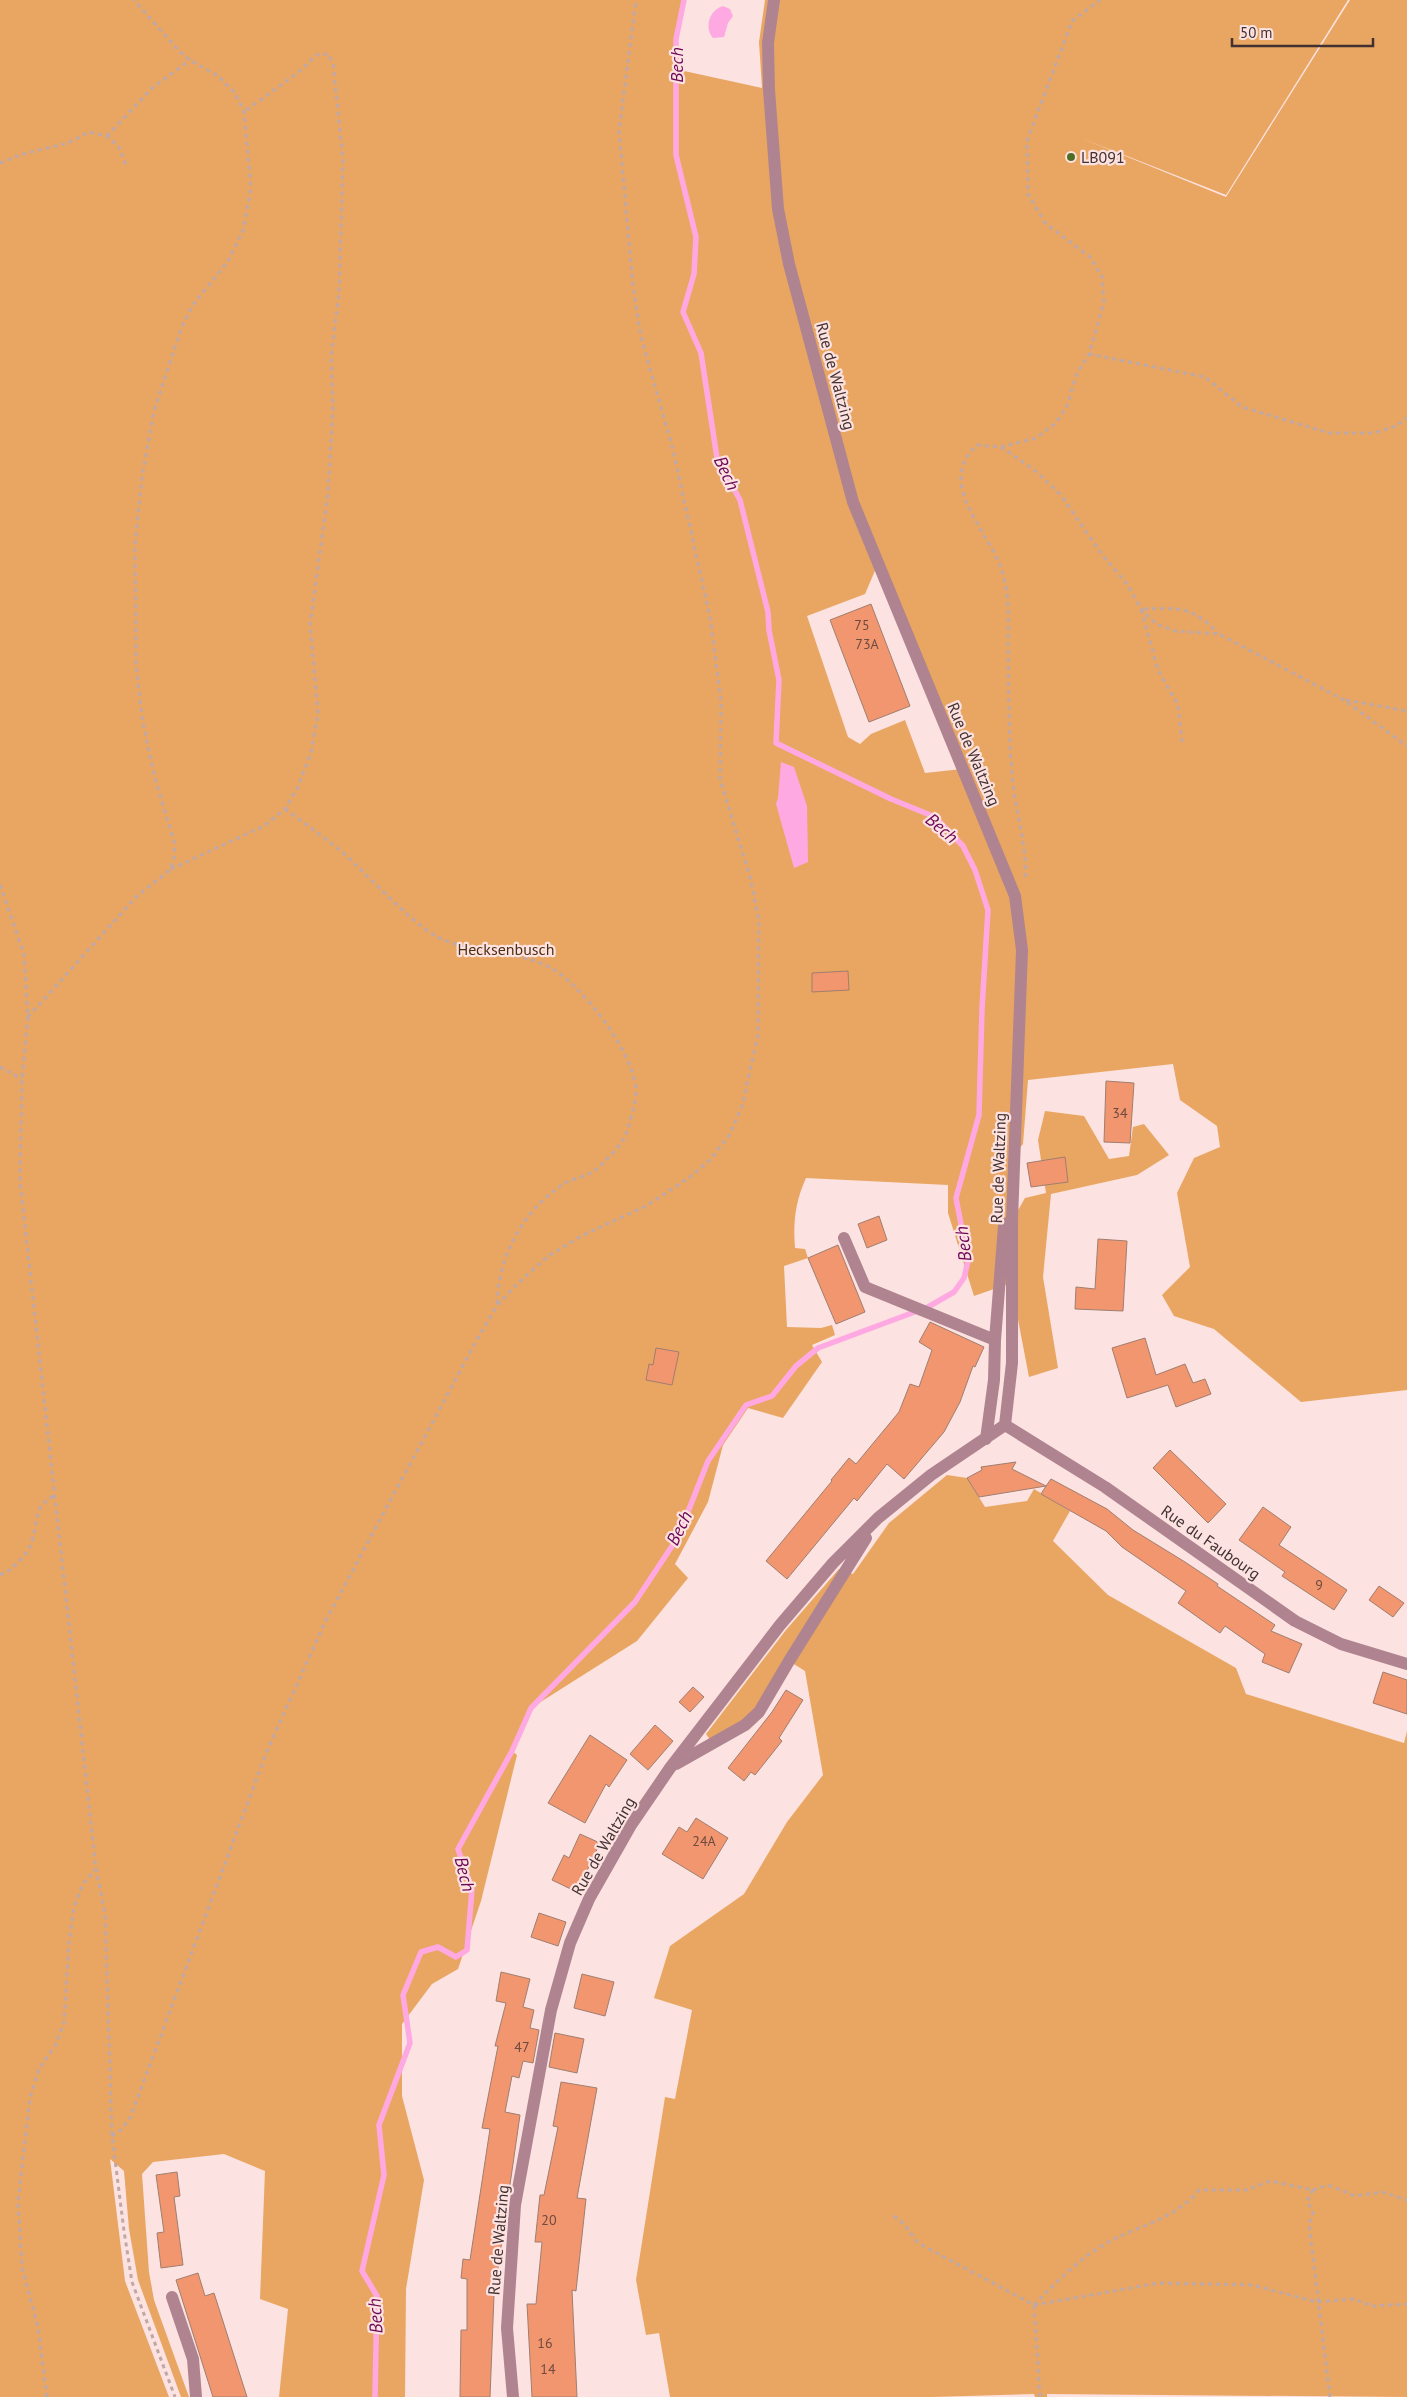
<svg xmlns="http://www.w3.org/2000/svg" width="1407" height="2397" viewBox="0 0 1407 2397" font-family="'PT Sans',sans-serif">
<rect width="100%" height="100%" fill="#fce2e0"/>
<path fill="#e9a662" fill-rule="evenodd" d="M0,0H683L676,39L675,69L762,88L759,42L765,0H1348L1226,195L1081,138L1226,197L1350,0H1407V1390L1301,1402L1214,1329L1174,1316L1162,1295L1190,1267L1177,1193L1194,1158L1220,1147L1217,1126L1180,1100L1173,1064L1028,1080L1023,1144L1014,1155L1013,1219L1025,1198L1046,1193L1038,1140L1045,1111L1084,1116L1109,1159L1129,1156L1133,1127L1144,1124L1169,1155L1137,1175L1051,1194L1043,1277L1058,1368L1029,1377L1011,1283L974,1296L948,1213V1185L806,1178C795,1202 793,1223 795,1248L805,1249L808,1258L784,1266L787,1327L821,1328L832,1325L835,1335L812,1345L822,1362L783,1418L748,1408L723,1445L708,1502L675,1564L688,1578L637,1641L531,1708L512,1751L517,1755L481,1901L458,1969L432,1984L402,2024V2096L424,2180L406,2289L405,2397H279L288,2309L260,2299L265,2171L224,2154L153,2162L142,2174L149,2272L154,2300L189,2397H181L138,2280L129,2229L124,2171L110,2159L125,2281L169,2397H0ZM877,566L962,769L925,773L905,720L871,734L860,744L848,737L807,616L865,594Z
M947,1475L967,1478L985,1507L1027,1501L1034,1489L1070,1511L1053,1541L1108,1595L1236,1668L1246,1694L1404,1743L1407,1731V2397L1047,2394V2397H1035L1034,2394L932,2397H670L659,2333L646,2335L636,2280L665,2097L675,2099L692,2010L654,1998L670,1946L744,1894L787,1822L823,1775L805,1671L789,1661L759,1712L713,1744L706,1734L786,1630L839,1569L853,1574L889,1523Z"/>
<path fill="#ffa9e3" d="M723,6L730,9L733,16L728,23L724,37L713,38C704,28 709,10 723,6Z
M781,762L794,767L807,806L808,862L794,868L776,804L778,798Z"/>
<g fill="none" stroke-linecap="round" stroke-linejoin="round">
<path stroke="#ffa9e3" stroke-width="5.5" d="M375,2397L377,2296L362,2271L384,2175L379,2125L410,2043L403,1995L421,1952L438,1947L456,1957L467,1950L472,1889L458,1849L512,1751L531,1708L635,1602L678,1537L708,1461L746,1405L772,1396L796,1366L818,1348L928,1307L954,1292L964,1278L968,1261L956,1198L979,1115L982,1009L988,910L975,870L963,846L935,817L891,799L776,743L779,680L769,630L768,612L740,500L717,458L701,353L683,312L694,274L696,237L676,155V39L684,0"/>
</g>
<path fill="#f1966e" stroke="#a07e70" d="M871,604L910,706L869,722L830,620Z
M848,971L849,990L812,992V973Z
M1106,1081L1134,1083L1130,1143L1104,1142Z
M1065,1157L1068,1182L1031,1187L1027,1163Z
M879,1216L887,1240L867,1248L858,1224Z
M1098,1239L1127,1241L1123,1311L1075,1309L1076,1287L1095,1289Z
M838,1245L865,1312L836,1324L808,1258Z
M930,1322L984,1347L975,1367L973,1366L960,1402L944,1432L904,1479L887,1464L857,1501L854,1498L787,1579L766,1561L832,1481L831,1480L849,1458L856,1464L899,1412L910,1384L919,1387L932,1350L919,1342Z
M1145,1338L1156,1375L1185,1364L1193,1383L1205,1379L1211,1394L1176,1407L1168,1385L1127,1398L1112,1348Z
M656,1348L679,1352L672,1385L646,1380L649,1364L653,1365Z
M1170,1450L1226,1504L1208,1523L1153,1468Z
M1016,1462L1012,1469L1046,1486L1051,1479L1107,1509L1133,1530L1185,1562L1218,1584L1217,1586L1275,1625L1271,1631L1302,1644L1289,1673L1262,1662L1265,1654L1225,1626L1220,1633L1178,1603L1186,1591L1122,1547L1106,1531L1041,1494L1046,1486L979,1497L967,1478L982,1470L981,1467Z
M1263,1507L1291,1527L1279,1545L1347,1590L1334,1610L1282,1576L1285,1572L1239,1540Z
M1379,1586L1404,1603L1393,1617L1369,1600Z
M1383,1672L1407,1680V1714L1373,1703Z
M693,1687L704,1697L690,1712L679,1702Z
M786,1690L803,1700L779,1738L782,1741L755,1775L751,1772L744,1781L728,1768L772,1712Z
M655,1725L673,1741L648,1770L630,1754Z
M590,1735L627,1760L609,1787L606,1784L585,1823L548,1803Z
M696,1818L728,1838L703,1879L662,1854L679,1827L687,1832Z
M580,1834L600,1843L577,1892L552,1880L564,1855L569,1858Z
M539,1913L566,1922L558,1946L531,1937Z
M501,1972L530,1979L523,2007L534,2010L530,2028L539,2030L533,2063L523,2061L519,2078L512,2076L505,2112L520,2115L494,2296L490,2397H460L461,2330H467V2279L461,2278L463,2259L470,2260L490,2129L482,2128L498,2046H495L506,2003L496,2001Z
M582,1974L614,1982L605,2016L574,2008Z
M555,2033L584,2039L577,2073L549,2067Z
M561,2082L597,2088L577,2198L586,2199L576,2291L572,2290L577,2397H532L527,2304H536L542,2242H535L540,2195H544L558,2127L553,2126Z
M177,2172L180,2196L174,2197L183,2265L161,2268L157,2233L164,2232L156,2175Z
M198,2273L205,2296L214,2293L247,2397H213L176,2280Z"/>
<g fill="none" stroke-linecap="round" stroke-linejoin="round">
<path stroke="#bfa8a6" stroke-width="3" stroke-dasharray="4 4" stroke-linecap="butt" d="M107,136L151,89L190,60
M0,163L23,154L68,143L89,132L107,136L119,147L127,168
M1089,354L1205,377L1242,407L1329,433H1374L1396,426L1407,418
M1001,447L1033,469L1060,494L1103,556L1127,584L1141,609L1156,624L1175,631L1219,634L1344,700L1407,746
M1346,700L1407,711
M1182,742L1178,705L1158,670L1141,609C1177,608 1191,605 1218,633
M285,809C304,823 324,837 342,852C370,877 396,907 425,929C461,956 508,947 547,966C580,981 639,1058 636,1095C635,1104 628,1131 624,1139C618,1148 607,1159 599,1167C589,1177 570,1178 559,1187C520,1215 498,1258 497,1306
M171,869L264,826L285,809L298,787L311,753L318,713L310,624L328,494L333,408L331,357L339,294L343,160L333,63L328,54L316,55L300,71L244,112
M1025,877C1027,844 1016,814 1013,783C1008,737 1009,691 1008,646C1008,622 1010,597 1003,574C992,533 933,485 977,445L1001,447L1036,438L1056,423L1067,406L1077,373L1089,354L1104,302L1102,277L1090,257L1045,223L1028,194L1027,141L1072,21L1100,0
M0,885L24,954L28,1017L22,1079L20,1181L96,1869L105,1913L112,2136L124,2231L132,2282L175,2397
M28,1017L136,897L170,870L175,855L174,841L155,779L142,718L136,664L135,545L142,477L154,411L181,329L192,306L228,261L243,231L251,187L244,112L235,93L218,76L190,60L180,52L134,0
M0,1067L22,1079
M0,1574H4C16,1565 27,1556 32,1541C39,1519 32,1508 55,1495
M112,2136L122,2129L130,2118L267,1751L326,1620L479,1336L497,1306L513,1288L547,1257L581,1236L646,1206L690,1177L711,1159L730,1134L742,1106L758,1035L759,920L750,877L720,779L721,701L710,617L672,446L641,337L633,286L619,131L636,0
M1313,2190L1307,2201L1313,2213L1309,2224L1330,2397
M894,2216L904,2224L918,2243L1034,2305L1040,2397
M1034,2305C1055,2284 1074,2263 1100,2247C1133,2226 1173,2222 1199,2190H1246L1270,2181L1313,2190L1328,2185L1355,2196L1382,2192L1407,2200
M1034,2305L1159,2283L1252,2285L1317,2302L1353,2299L1373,2306L1407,2304
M47,2397L38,2327L22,2267L18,2201L30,2098L39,2069L55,2046L64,2023L69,1942L74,1907L83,1884L96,1869"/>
<path stroke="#af8490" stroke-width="12" d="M844,1238L865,1287L995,1340L994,1380L986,1439
M995,1340L1004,1226L1012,1220
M1005,1425L1105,1487L1295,1621L1341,1644L1407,1664
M676,1764L745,1725L759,1712L789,1661L866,1538
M172,2297L193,2359L196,2397
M513,2397L507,2328L515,2205L551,2010L570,1943L589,1899L631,1825L670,1768L780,1625L833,1563L878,1518L931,1475L1005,1425L1012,1363V1220L1022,950L1015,896L853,502L789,264L778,209L769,90L768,43L774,0"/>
</g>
<circle fill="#4e6e25" stroke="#fce2e0" stroke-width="2" cx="1071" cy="157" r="5"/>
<g text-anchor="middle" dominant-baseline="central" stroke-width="4.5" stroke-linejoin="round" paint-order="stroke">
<g font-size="14" fill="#6e4a40">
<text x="862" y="625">75</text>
<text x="867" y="644">73A</text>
<text x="1120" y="1113">34</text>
<text x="1319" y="1585">9</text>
<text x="704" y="1841">24A</text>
<text x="522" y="2047">47</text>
<text x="549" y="2220">20</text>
<text x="545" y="2343">16</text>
<text x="548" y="2369">14</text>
</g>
<g font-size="16" fill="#423130" stroke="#fce2e0" text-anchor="start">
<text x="1081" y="157">LB091</text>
</g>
<g font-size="16" fill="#423130" stroke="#fce2e0">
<text transform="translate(836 376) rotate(75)">Rue de Waltzing</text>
<text transform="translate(974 754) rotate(67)">Rue de Waltzing</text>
<text transform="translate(998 1168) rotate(-88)">Rue de Waltzing</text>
<text transform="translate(1211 1542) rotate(35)">Rue du Faubourg</text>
<text transform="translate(603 1846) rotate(-60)">Rue de Waltzing</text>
<text transform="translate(498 2240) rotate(-85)">Rue de Waltzing</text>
</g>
<g font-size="16" fill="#4d3011" stroke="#fce2e0">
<text x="506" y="949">Hecksenbusch</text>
</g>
<g font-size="18" font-style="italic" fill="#6e0858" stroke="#fce2e0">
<text transform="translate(676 65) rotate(-90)">Bech</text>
<text transform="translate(727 473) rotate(65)">Bech</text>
<text transform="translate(942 828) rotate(40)">Bech</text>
<text transform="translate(963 1244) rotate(-97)">Bech</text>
<text transform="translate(679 1528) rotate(-64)">Bech</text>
<text transform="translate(465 1874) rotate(76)">Bech</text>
<text transform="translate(375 2316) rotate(-93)">Bech</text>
</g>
</g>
<path d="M1232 38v8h141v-8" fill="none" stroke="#423130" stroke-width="2.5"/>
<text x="1240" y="38" font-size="15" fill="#423130" stroke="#fce2e0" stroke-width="4" paint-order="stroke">50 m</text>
</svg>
